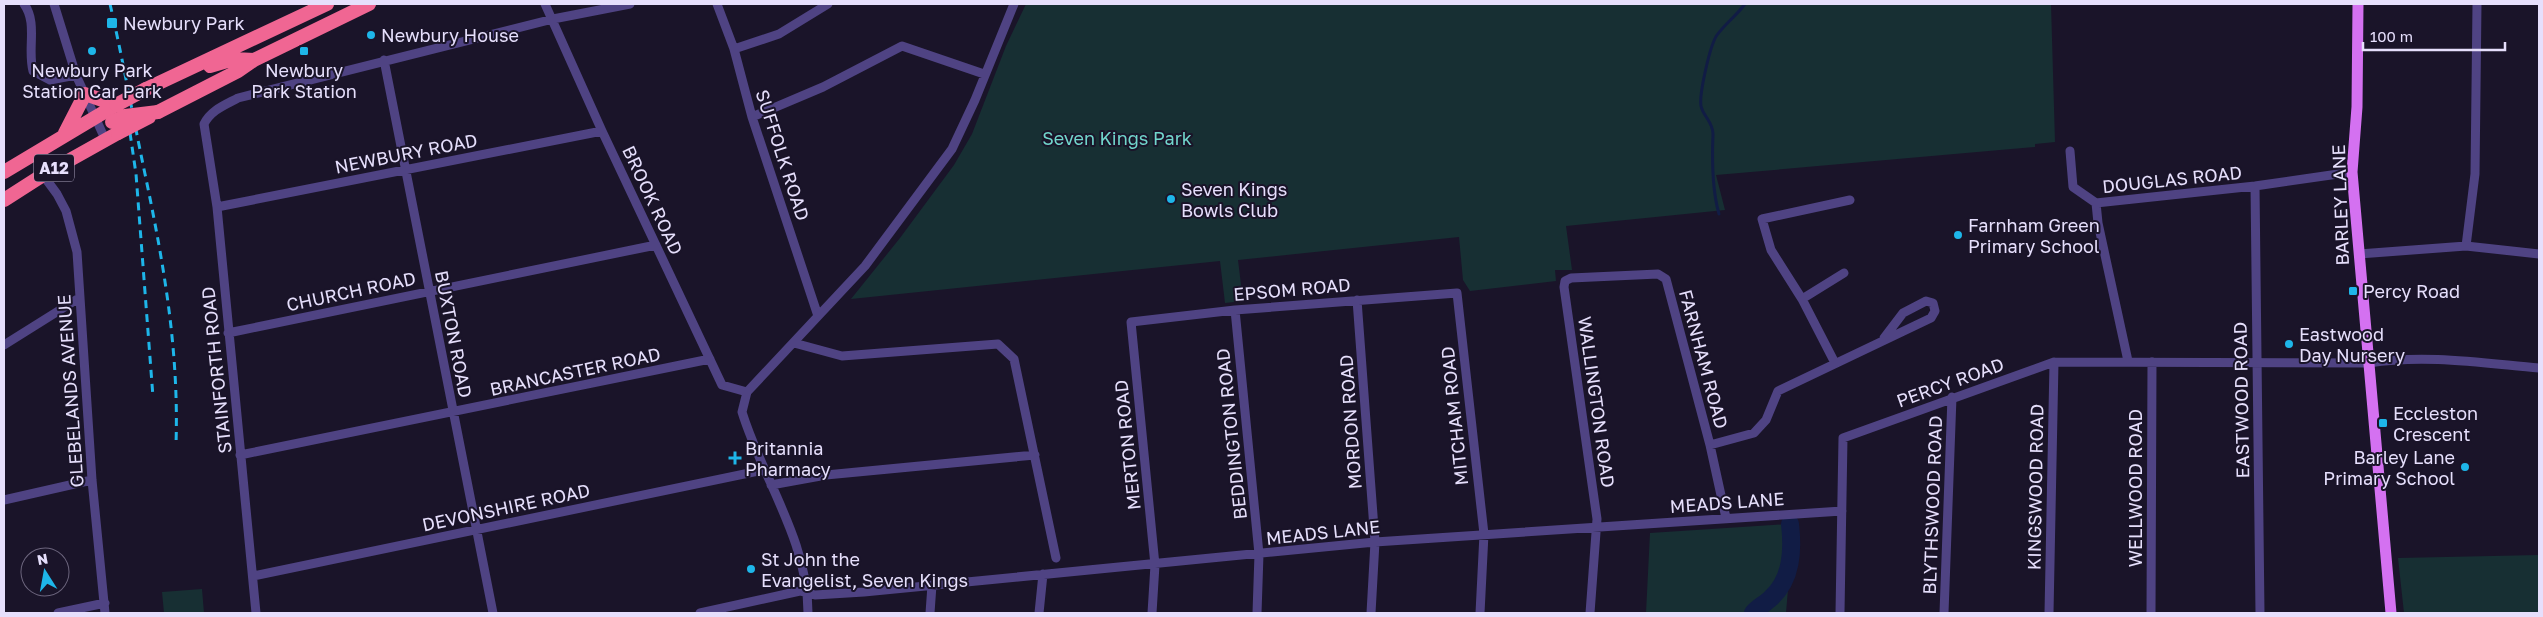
<svg xmlns="http://www.w3.org/2000/svg" width="2543" height="617" viewBox="0 0 2543 617" font-family="'Golos Text',sans-serif">
<rect width="100%" height="100%" fill="#1a1429"/>
<path fill="#172f33" d="M1026,4H2051L2055,142L2035,144V147L1716,175L1725,210L1566,226L1572,270H1555L1556,281L1470,291L1463,280L1459,237L1238,260L1243,301L1225,303L1220,261L851,299L900,238L954,165L972,134L1006,46Z
M1788,524L1789,577L1786,613H1646L1650,533Z
M2539,555V613H2404L2398,558Z
M202,589L204,613H164L162,592Z"/>
<g fill="none" stroke-linecap="round" stroke-linejoin="round">
<path stroke="#111c45" stroke-width="3" d="M1719,214C1712,190 1712,158 1713,134C1713,122 1703,116 1701,106C1699,94 1710,45 1717,35C1725,24 1737,15 1745,4"/>
<path stroke="#111c45" stroke-width="18" d="M1753,613C1758,607 1765,604 1771,598C1792,579 1793,550 1790,524"/>
<path stroke="#4f4383" stroke-width="9" d="M24,4C38,23 27,49 33,71L50,80L76,75
M54,4L76,75L105,139
M545,4L602,131L722,385L747,392
M717,4L734,49L752,117L818,316
M734,49L779,34L828,4
M384,60L493,613
M752,117L823,87L902,46L984,74
M2070,151L2073,187L2096,203
M43,175L57,194L66,211L77,252L92,480L105,613
M2255,186L2260,613
M217,207L602,131
M2466,246L2475,174L2477,4
M2359,254L2466,246L2539,254
M1802,299L1844,273
M1357,300L1375,542L1371,613
M1235,310L1259,554L1257,613
M228,333L656,245
M794,343L842,356L998,344L1014,359L1056,558
M4,345L79,298
M2128,361L2098,223L2096,203L2255,186L2352,172
M1835,363L1802,299L1771,250L1762,219L1850,200
M1710,445L1754,433L1766,420L1778,391L1931,318L1935,311L1933,303L1926,301L1903,313L1884,338
M240,455L710,359
M771,485L826,475L1035,455
M4,500L92,480
M253,576L764,470
M58,613L105,603
M256,613L217,207L204,124C211,110 225,105 238,98L553,19L630,4
M700,613L800,591L815,595L864,592L1375,542L1842,511
M808,613C808,540 763,480 742,412L747,392L865,266L952,149L975,100L1014,4
M930,613L932,585
M1039,613L1043,574
M1152,613L1155,565L1131,322L1235,310L1457,293L1484,534L1480,613
M1590,613L1597,519L1564,287L1565,281L1571,278L1658,274L1666,279L1710,445L1726,518
M1840,613L1843,438L2054,362L2369,363C2425,354 2482,363 2539,368
M1944,613L1952,397
M2049,613L2054,362
M2151,613L2152,362"/>
<path stroke="#d471f1" stroke-width="11" d="M2358,4L2357,107L2352,172L2391,613"/>
<path stroke="#f06693" stroke-width="14" d="M210,66L234,59L254,60
M146,89L327,4
M158,112L238,71L254,60L369,4
M65,133L85,94L116,105
M4,172L116,105
M4,200L43,175L118,133"/>
<path stroke="#1eb6e9" stroke-width="3" stroke-dasharray="8 6" stroke-linecap="butt" d="M110,4C123,60 133,117 145,174C164,265 179,351 176,444
M128,119L136,174L153,397"/>
<path stroke="#f06693" stroke-width="14" d="M116,105L146,89
M112,122L125,116L158,112
M118,133L149,117"/>
</g>
<g fill="#1eb6e9" stroke="#1a1429" stroke-width="2">
<rect x="106" y="17" width="12" height="12" rx="2.5"/>
<circle cx="371" cy="35" r="5"/>
<circle cx="92" cy="51" r="5"/>
<rect x="299" y="46" width="10" height="10" rx="2.5"/>
<circle cx="1171" cy="199" r="5"/>
<circle cx="1958" cy="235" r="5"/>
<rect x="2348" y="286" width="10" height="10" rx="2.5"/>
<circle cx="2289" cy="344" r="5"/>
<rect x="2378" y="418" width="10" height="10" rx="2.5"/>
<path d="M732.5 450.5h5v5h5v5h-5v5h-5v-5h-5v-5h5z"/>
<circle cx="2465" cy="467" r="5"/>
<circle cx="751" cy="569" r="5"/>
</g>
<g text-anchor="middle" dominant-baseline="central" stroke-width="4" stroke-linejoin="round" paint-order="stroke">
<rect fill="#1a1429" stroke="#a9a2bd" stroke-width="1" x="34" y="154.5" width="40" height="27" rx="4"/>
<g font-size="16" font-weight="bold" fill="#e6dffc">
<text x="54" y="168">A12</text>
</g>
<g font-size="18" fill="#e6dffc" stroke="#1a1429" text-anchor="start">
<text x="123" y="23">Newbury Park</text>
<text x="381" y="35">Newbury House</text>
<text x="92" y="70" text-anchor="middle">Newbury Park<tspan x="92" dy="21">Station Car Park</tspan></text>
<text x="304" y="70" text-anchor="middle">Newbury<tspan x="304" dy="21">Park Station</tspan></text>
<text x="1181" y="189">Seven Kings<tspan x="1181" dy="21">Bowls Club</tspan></text>
<text x="1968" y="225">Farnham Green<tspan x="1968" dy="21">Primary School</tspan></text>
<text x="2363" y="291">Percy Road</text>
<text x="2299" y="334">Eastwood<tspan x="2299" dy="21">Day Nursery</tspan></text>
<text x="2393" y="413">Eccleston<tspan x="2393" dy="21">Crescent</tspan></text>
<text x="745" y="448">Britannia<tspan x="745" dy="21">Pharmacy</tspan></text>
<text x="2455" y="457" text-anchor="end">Barley Lane<tspan x="2455" dy="21">Primary School</tspan></text>
<text x="761" y="559">St John the<tspan x="761" dy="21">Evangelist, Seven Kings</tspan></text>
</g>
<g font-size="18" fill="#71d6cc" stroke="#1a1429">
<text x="1117" y="138">Seven Kings Park</text>
</g>
<g font-size="18" fill="#e6dffc" stroke="#1a1429">
<text transform="translate(406 153) rotate(-11)">NEWBURY ROAD</text>
<text transform="translate(783 155) rotate(72)">SUFFOLK ROAD</text>
<text transform="translate(2172 179) rotate(-6)">DOUGLAS ROAD</text>
<text transform="translate(653 200) rotate(65)">BROOK ROAD</text>
<text transform="translate(2340 205) rotate(-92)">BARLEY LANE</text>
<text transform="translate(1292 289) rotate(-5)">EPSOM ROAD</text>
<text transform="translate(351 291) rotate(-12)">CHURCH ROAD</text>
<text transform="translate(454 334) rotate(79)">BUXTON ROAD</text>
<text transform="translate(1704 359) rotate(75)">FARNHAM ROAD</text>
<text transform="translate(216 370) rotate(-96)">STAINFORTH ROAD</text>
<text transform="translate(575 371) rotate(-12)">BRANCASTER ROAD</text>
<text transform="translate(1950 382) rotate(-20)">PERCY ROAD</text>
<text transform="translate(70 391) rotate(-94)">GLEBELANDS AVENUE</text>
<text transform="translate(2241 400) rotate(-91)">EASTWOOD ROAD</text>
<text transform="translate(1597 402) rotate(82)">WALLINGTON ROAD</text>
<text transform="translate(1454 416) rotate(-96)">MITCHAM ROAD</text>
<text transform="translate(1350 422) rotate(-94)">MORDON ROAD</text>
<text transform="translate(1231 434) rotate(-96)">BEDDINGTON ROAD</text>
<text transform="translate(1127 445) rotate(-96)">MERTON ROAD</text>
<text transform="translate(2035 487) rotate(-89)">KINGSWOOD ROAD</text>
<text transform="translate(2135 488) rotate(-90)">WELLWOOD ROAD</text>
<text transform="translate(1727 502) rotate(-4)">MEADS LANE</text>
<text transform="translate(1932 505) rotate(-88)">BLYTHSWOOD ROAD</text>
<text transform="translate(506 507) rotate(-12)">DEVONSHIRE ROAD</text>
<text transform="translate(1323 532) rotate(-6)">MEADS LANE</text>
</g>
</g>
<rect width="2543" height="617" fill="none" stroke="#e6dffc" stroke-width="10"/>
<g transform="translate(45 572) rotate(349)"><circle r="24" fill="#1a1429" stroke="#6c657d"/>
<path d="M0-4L9 19L0 12L-9 19Z" fill="#1eb6e9"/>
<text y="-8" font-size="14" font-weight="bold" text-anchor="middle" fill="#e6dffc">N</text>
</g>
<path d="M2363 42v8h142v-8" fill="none" stroke="#e6dffc" stroke-width="2.5"/>
<text x="2370" y="42" font-size="15" fill="#e6dffc" stroke="#1a1429" stroke-width="4" paint-order="stroke">100 m</text>
</svg>
